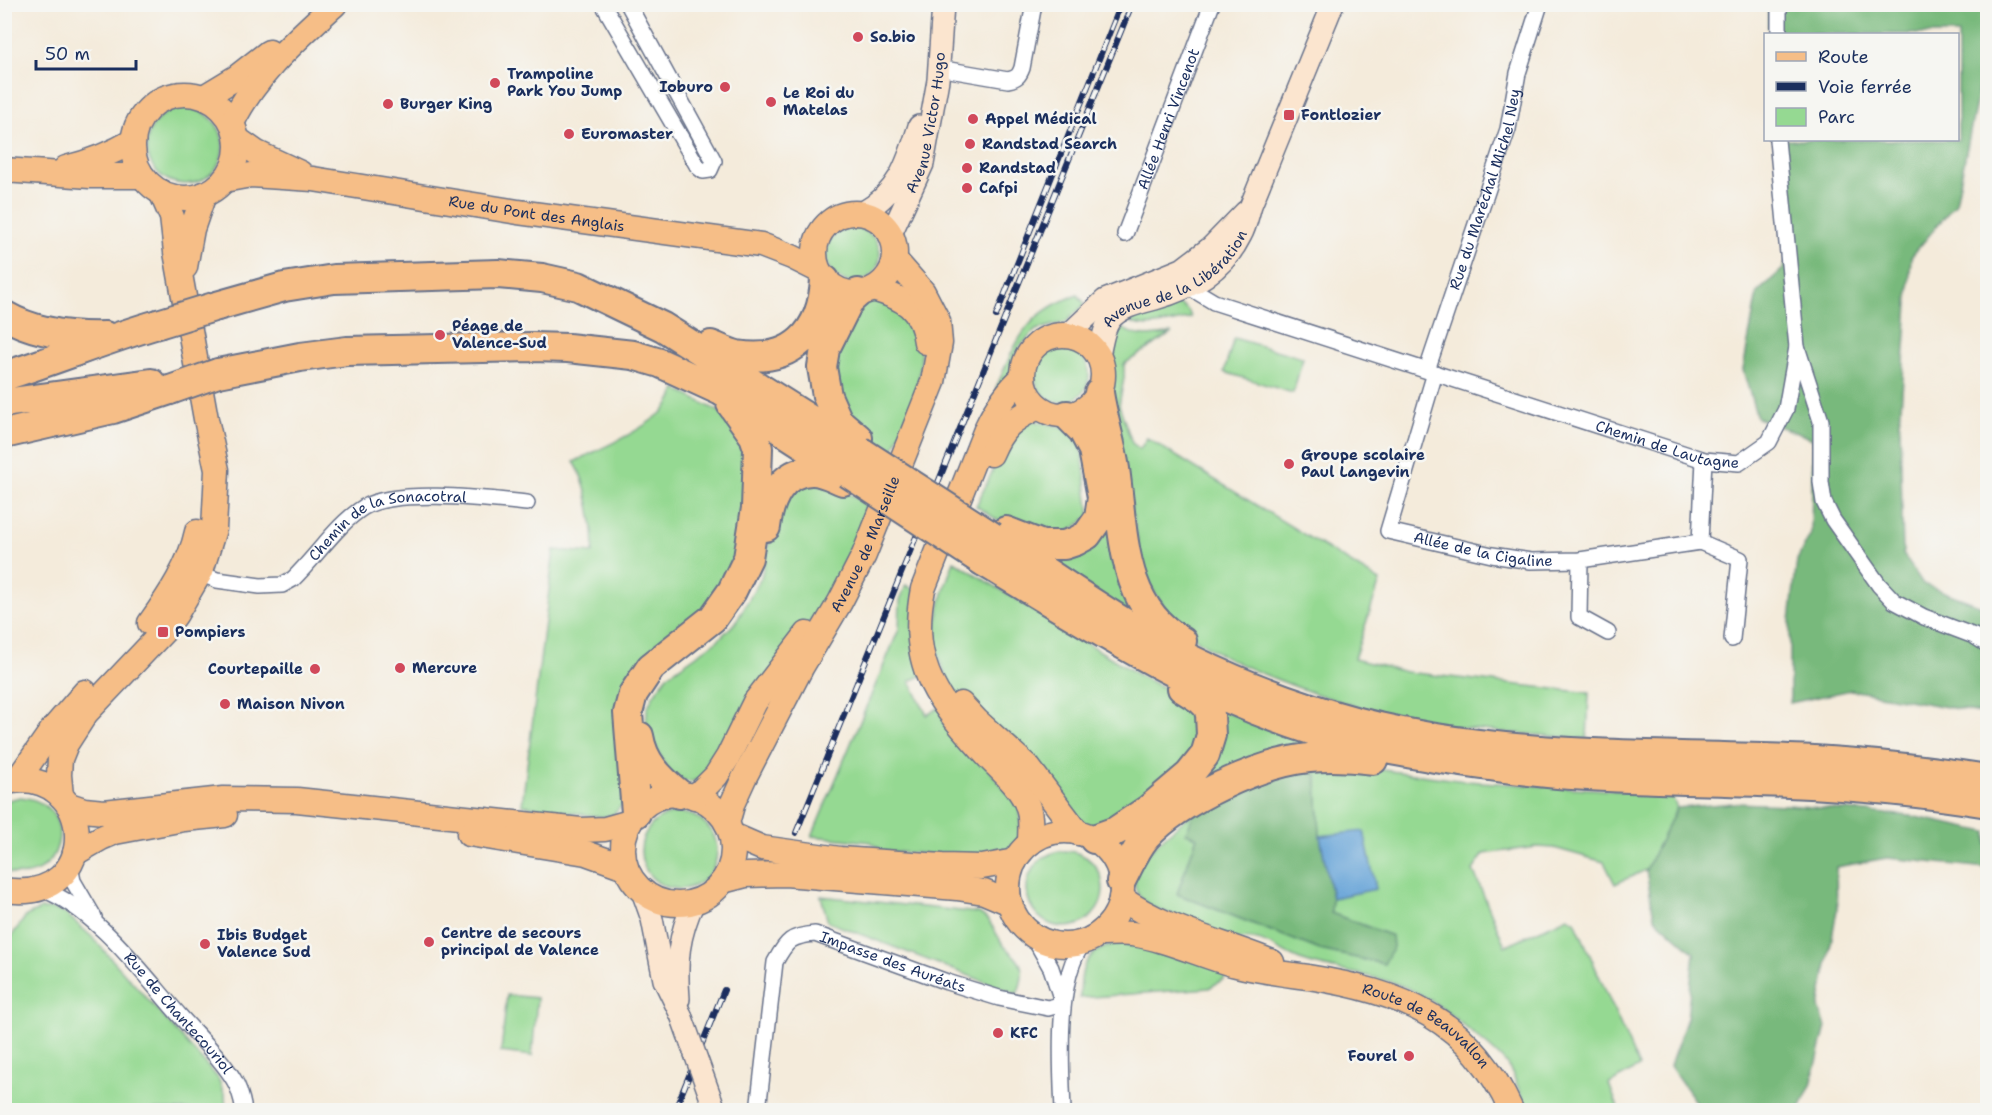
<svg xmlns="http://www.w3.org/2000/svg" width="1992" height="1115" viewBox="0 0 1992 1115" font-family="'Shantell Sans',sans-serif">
<rect width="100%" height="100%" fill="#f6f6f2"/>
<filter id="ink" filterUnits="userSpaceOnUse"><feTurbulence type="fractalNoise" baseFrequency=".0167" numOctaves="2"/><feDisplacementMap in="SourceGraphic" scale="12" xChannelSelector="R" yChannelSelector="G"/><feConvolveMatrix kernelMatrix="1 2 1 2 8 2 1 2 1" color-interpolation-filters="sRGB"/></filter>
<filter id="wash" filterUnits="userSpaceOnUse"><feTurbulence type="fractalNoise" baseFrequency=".008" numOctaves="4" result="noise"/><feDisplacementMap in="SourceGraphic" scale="24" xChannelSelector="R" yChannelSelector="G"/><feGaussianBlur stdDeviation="1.35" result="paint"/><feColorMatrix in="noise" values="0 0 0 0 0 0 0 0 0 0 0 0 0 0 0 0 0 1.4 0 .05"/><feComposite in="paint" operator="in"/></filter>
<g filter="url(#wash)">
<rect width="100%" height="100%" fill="#f4ebdb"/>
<path fill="#95d992" stroke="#588478" stroke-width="1.5" d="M147 146a38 38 0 1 1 76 0a38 38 0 1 1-76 0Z
M826 255a27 27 0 1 1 54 0a27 27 0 1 1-54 0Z
M1078,295L1085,304L1066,322L1036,330L1028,338L1019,348L1009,378L999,391L996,388C1016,342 1026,311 1078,295Z
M876,299L902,307C907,316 917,329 919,339C927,379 907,415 893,451L852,425L834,397L837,339L861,303Z
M1173,303C1183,305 1189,308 1191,318C1175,321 1138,333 1128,319L1134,315Z
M1119,325C1135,340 1152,336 1172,333L1124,364V378L1119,405L1132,443L1140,449L1147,438L1380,581L1354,659L1406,672L1589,693L1587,739C1533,734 1478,732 1424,722C1373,713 1324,698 1276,679C1244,667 1206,650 1181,626C1164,610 1153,592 1143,570L1111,398C1119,373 1103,348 1119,325Z
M1234,338L1303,358L1293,393L1224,372Z
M1035 375a27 27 0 1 1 54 0a27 27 0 1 1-54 0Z
M676,389L722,413L747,442L744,544L718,604L650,658L622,805L614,814L602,817L522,805L554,550L593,553C596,532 586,478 574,462C603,447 636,434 661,413C668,407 673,398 676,389Z
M1031,420L1063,427L1081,443L1090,516L1060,538L999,521L976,506L1011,432Z
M801,481L840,488L871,507L835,585L702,778L690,782L671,777L646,727L647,709L653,696L667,676L718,640L736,622L761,578L776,512Z
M1107,522L1138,620L1049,561Z
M954,561L1142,677L1190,701L1204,725L1184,768L1102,827L1089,825L1079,819C1055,795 1031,771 1008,747C983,721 950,695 940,660C931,625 942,593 954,561Z
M906,585L918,593L923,675L910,681L927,715L940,707L1020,809L1021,832L1018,840L998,858L883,851L871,842L812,836L899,629L900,600Z
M1215,709L1331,744L1203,789Z
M1316,764L1353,766L1465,781L1671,794L1677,808L1646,870L1615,884L1604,862L1554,848L1536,847L1484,854L1473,870L1505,946L1568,917L1575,921L1639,1067L1609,1084L1619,1110H1527C1521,1096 1516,1077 1507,1065C1499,1054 1487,1045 1477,1037C1444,1009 1423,989 1380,979C1354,972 1326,969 1300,960C1279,952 1260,933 1237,940L1152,907C1149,904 1144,902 1141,898C1115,869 1175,829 1194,812L1197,837L1177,894L1320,950L1384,964L1392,936L1331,913L1332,898L1376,889L1364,832L1320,836Z
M20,797C85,803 61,893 4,871L5,801Z
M641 851a38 38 0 1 1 76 0a38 38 0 1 1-76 0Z
M1027 889a38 38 0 1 1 76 0a38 38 0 1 1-76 0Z
M821,896L979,913C992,920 996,936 1005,947C1011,954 1018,957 1021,966C1024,975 1021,985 1017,994L828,922Z
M41,909H53L66,914L91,936L218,1078L225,1096L226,1110H5V945L26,916Z
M1118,942L1230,970L1224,979L1209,988L1080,998C1081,963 1084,954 1118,942Z
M507,995L537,998L532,1056L501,1052Z"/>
<path fill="#78b97c" stroke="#4a746d" stroke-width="1.5" d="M1768,5H1987V70L1981,77L1956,203L1911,257L1900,424L1903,554L1923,584L1987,608V714L1851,690L1790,703V621L1797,560L1811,533L1813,439L1757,418L1743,370L1757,293L1783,269L1795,241L1788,209L1789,187L1781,164L1782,140H1958V34H1773L1768,27Z
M1316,764L1320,836L1332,898L1331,913L1392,936L1393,947L1384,964L1320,950L1177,894L1197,837L1186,833L1194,812L1230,795Z
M1734,803L1788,805L1911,816L1987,832V868L1887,858L1836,867L1837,910L1819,1007L1826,1027L1811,1085L1799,1110H1701L1670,1066L1687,1018L1694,953L1654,917L1646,870L1677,808Z"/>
<path fill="#67a4d8" stroke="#416a9b" stroke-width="1.5" d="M1364,831L1376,889L1332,898L1320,836Z"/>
</g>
<g filter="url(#ink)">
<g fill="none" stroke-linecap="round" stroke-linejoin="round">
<defs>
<g id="street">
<path d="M603,4L698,167L703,171L710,170L714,161L628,4"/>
<path d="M1779,34V4"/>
<path d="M938,68L1008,80C1017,78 1019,76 1022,68L1034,4"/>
<path d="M1777,140L1797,347L1821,421V482L1824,502L1833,520L1879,585L1894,601L1924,617L1974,636L1988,645"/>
<path id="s1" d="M1125,234L1212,4"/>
<path id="s2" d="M1187,278L1194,290L1214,302L1704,460L1739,463L1769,442L1786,409L1797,347"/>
<path id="s3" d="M1427,370L1508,129L1518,73L1540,4"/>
<path id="s4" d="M1435,373L1388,531L1492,555L1531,561L1580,560L1700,542L1704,460"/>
<path d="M1700,542L1740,559L1732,639"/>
<path d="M1580,560L1579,617L1608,633"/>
<path id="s5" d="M196,568L206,576L217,580L260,586L282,585L293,579C316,557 337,524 364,507C396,488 488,499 527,503"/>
<path d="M70,866L73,881L94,917"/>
<path id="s6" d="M42,889C97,910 142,973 180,1016C197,1035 222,1059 234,1080C240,1089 242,1100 244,1110"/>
<path d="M1033,936L1051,968L1062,1001"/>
<path id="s7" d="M758,1110L775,962C787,940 791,936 815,934L947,982L999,998L1048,1008L1063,1004"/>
<path d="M1063,1110C1061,1063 1055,979 1084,942"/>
</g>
<g id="secondary">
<path d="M862,213C899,192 907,164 919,126"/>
<path id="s8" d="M891,234L923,164L938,80L943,4"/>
<path d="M1068,335L1105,300L1182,269L1211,247L1245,212"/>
<path id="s9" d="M1099,355C1102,344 1103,329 1110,320C1120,307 1140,303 1155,299C1191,289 1224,270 1241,235C1246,226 1248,215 1251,205L1333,4"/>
<path d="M642,891L652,919L664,980L681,1015"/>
<path d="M679,999C676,962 678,936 694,902"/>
</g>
<g id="primary">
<circle cx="185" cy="146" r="52"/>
<path d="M204,97L237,77L269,52"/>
<path d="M232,123C255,75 297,39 335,4"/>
<path d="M237,139L257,153L300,173"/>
<path d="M66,168C90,162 111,154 133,141"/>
<path d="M4,170L90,176H142"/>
<path id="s10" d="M224,180L251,175L313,179L518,212L761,245L792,257L818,270"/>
<circle cx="855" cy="253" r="40"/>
<path d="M185,267L192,229L204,194"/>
<path d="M873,289C904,298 922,308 926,342"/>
<circle cx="1063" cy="375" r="40"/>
<path d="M1023,377C1007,391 996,408 987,427L923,589C907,669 941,705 991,760C1005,774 1021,788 1028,807C1032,819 1030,831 1030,843"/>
<path d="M991,454C1003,426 1012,420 1038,407"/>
<path d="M150,623C169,596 190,565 197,532"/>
<path d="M961,704L977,721L1028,767L1078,833"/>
<path d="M18,779L53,729L85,692"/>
<circle cx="678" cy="849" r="55"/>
<path d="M61,796L59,775L60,759L66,744L86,713L163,632L176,614L201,571L214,529L217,470L206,419L176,252L172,217L161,192"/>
<path d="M695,797L716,776L728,757L755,702L807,634"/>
<path d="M69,805L84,810L104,812L223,799L297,800L581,830L605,829L630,822"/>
<path id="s11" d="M727,823L733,802L744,778L802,666L840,602L864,555L933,382L940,343L938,321L923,292L895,260"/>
<circle cx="1065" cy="888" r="57"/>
<path d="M469,834L586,853L625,867"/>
<path d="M732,835L762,848L840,859L942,866L982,867L1015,861"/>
<path d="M75,853L101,838L115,832L184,819L225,815"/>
<path d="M723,881L746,875L785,874L957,888L984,892L1010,903"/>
<path d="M4,890C106,906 96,763 6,782"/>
<path d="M1121,898C1165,930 1222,941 1272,962"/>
<path id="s12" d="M1100,934C1110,934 1121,933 1132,934C1168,939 1201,956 1236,965C1260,971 1284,974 1308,977C1403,992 1470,1019 1511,1110"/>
</g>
<path id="highway" d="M217,306L284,287L334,279L498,274L542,278L578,286L663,327L860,451
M4,315C35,333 70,337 105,336
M711,345C719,348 728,353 737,355C792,364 822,333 825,280
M218,373L300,357L347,351L532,347L568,348L633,355L660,363L721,391L848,473
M4,376C56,360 106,339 158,324
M1099,393C1103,419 1111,443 1115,469C1124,530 1120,607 1182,641
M4,403L151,383
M4,434L113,409L170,390
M858,438L838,421L827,396L822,367L825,349L849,301L858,293
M766,527C769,501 781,471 812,471C823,471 833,477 843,481
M1006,531L1042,545H1064L1076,541L1087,535L1099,518L1102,497L1093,450L1083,431L1067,415
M993,537C1059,579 1123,627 1194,661C1231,679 1271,695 1311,708C1462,759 1631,753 1789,759C1856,761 1922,769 1988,779
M984,562C1091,626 1196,695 1317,732C1356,744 1395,751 1435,758C1480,765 1526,772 1572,775C1644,780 1716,780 1788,783C1855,786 1922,792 1988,803
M639,736C643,762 659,778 679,794
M636,813L628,713L633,694L651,667L713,618L732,591L748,558L756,508L758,448L754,436L731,404
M1094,839L1116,831L1149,809L1189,775L1205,755L1211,735L1210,715L1208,707L1201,700L1182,688
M1121,881C1129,866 1135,850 1146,837C1179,800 1260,763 1309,758C1330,756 1352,757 1373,760"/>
</defs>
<use href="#street" stroke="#67718a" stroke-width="18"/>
<use href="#secondary" stroke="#67718a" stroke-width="24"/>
<use href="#primary" stroke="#67718a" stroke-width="27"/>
<use href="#highway" stroke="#67718a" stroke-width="32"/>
<use href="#street" stroke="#fff" stroke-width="15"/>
<use href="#secondary" stroke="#fbe5cf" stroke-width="21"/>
<use href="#primary" stroke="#f6be87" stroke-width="24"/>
<use href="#highway" stroke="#f6be87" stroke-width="28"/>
<defs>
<path id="rail" d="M996,316L1121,4
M796,833L1132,4
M675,1110L724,990"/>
</defs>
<use href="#rail" stroke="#1b2f5e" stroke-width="6"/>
<use href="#rail" stroke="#f6f6f2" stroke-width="4" stroke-dasharray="11" stroke-linecap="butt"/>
<defs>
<path id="secondary-bridge" d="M681,1015L714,1107"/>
<path id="highway-bridge" d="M158,324L217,306
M170,390L218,373
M860,451L993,537
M848,473L984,562"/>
</defs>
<use href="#secondary-bridge" stroke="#67718a" stroke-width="24" stroke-linecap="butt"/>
<use href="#highway-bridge" stroke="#67718a" stroke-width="32" stroke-linecap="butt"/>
<use href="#secondary-bridge" stroke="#fbe5cf" stroke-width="21"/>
<use href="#highway-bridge" stroke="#f6be87" stroke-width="28"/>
</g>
</g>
<g fill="#d1495b" stroke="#f6f6f2" stroke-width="2">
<circle cx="858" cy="37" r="6"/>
<circle cx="495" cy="83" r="6"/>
<circle cx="725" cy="87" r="6"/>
<circle cx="771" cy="102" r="6"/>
<circle cx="388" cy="104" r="6"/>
<rect x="1283" y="109" width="12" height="12" rx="3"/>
<circle cx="973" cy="119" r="6"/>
<circle cx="569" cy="134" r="6"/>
<circle cx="970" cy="144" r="6"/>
<circle cx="967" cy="168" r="6"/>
<circle cx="967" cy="188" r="6"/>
<circle cx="440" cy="335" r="6"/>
<circle cx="1289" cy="464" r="6"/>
<rect x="157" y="626" width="12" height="12" rx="3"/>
<circle cx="400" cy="668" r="6"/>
<circle cx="315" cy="669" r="6"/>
<circle cx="225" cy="704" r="6"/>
<circle cx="429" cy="942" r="6"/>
<circle cx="205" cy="944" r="6"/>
<circle cx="998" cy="1033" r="6"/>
<circle cx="1409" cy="1056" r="6"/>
</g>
<g text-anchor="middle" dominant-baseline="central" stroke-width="5" stroke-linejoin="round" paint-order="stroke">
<g font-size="15" font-weight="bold" fill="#1b2f5e" stroke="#f6f6f2" text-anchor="start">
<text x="870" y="37">So.bio</text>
<text x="507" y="74">Trampoline<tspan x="507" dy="17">Park You Jump</tspan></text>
<text x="713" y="87" text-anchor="end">Ioburo</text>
<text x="783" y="93">Le Roi du<tspan x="783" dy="17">Matelas</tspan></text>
<text x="400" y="104">Burger King</text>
<text x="1301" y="115">Fontlozier</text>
<text x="985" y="119">Appel Médical</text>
<text x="581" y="134">Euromaster</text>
<text x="982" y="144">Randstad Search</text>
<text x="979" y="168">Randstad</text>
<text x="979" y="188">Cafpi</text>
<text x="452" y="326">Péage de<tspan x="452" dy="17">Valence-Sud</tspan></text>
<text x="1301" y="455">Groupe scolaire<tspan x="1301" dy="17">Paul Langevin</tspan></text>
<text x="175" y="632">Pompiers</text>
<text x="412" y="668">Mercure</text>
<text x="303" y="669" text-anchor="end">Courtepaille</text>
<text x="237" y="704">Maison Nivon</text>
<text x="441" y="933">Centre de secours<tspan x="441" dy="17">principal de Valence</tspan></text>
<text x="217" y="935">Ibis Budget<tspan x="217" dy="17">Valence Sud</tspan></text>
<text x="1010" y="1033">KFC</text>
<text x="1397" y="1056" text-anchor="end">Fourel</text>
</g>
<g font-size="15" fill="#1b2f5e" stroke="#f6f6f2">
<text stroke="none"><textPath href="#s1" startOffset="123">Allée Henri Vincenot</textPath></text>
<text stroke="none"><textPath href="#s8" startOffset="118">Avenue Victor Hugo</textPath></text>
<text stroke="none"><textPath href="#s3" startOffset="190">Rue du Maréchal Michel Ney</textPath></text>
<text stroke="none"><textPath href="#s10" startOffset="316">Rue du Pont des Anglais</textPath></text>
<text stroke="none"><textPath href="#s9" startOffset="116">Avenue de la Libération</textPath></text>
<text stroke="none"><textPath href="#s2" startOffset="513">Chemin de Lautagne</textPath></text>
<text stroke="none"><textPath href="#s5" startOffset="219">Chemin de la Sonacotral</textPath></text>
<text stroke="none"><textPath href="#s11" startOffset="312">Avenue de Marseille</textPath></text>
<text stroke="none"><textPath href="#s4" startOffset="262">Allée de la Cigaline</textPath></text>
<text stroke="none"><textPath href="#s7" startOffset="284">Impasse des Auréats</textPath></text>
<text stroke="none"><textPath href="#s6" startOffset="186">Rue de Chantecouriol</textPath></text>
<text stroke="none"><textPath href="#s12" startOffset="344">Route de Beauvallon</textPath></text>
</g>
</g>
<rect width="1992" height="1115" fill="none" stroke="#f6f6f2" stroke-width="24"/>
<rect x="1764" y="33" width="195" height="108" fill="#f6f6f2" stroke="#9ea6b7" stroke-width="1.5"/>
<rect x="1776" y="52" width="30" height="9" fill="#f6be87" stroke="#9ea6b7" stroke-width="1.5"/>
<text x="1818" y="63" font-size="18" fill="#1b2f5e">Route</text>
<rect x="1776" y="82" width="30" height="9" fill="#1b2f5e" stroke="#9ea6b7" stroke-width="1.5"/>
<text x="1818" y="93" font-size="18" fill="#1b2f5e">Voie ferrée</text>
<rect x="1776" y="108" width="30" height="18" fill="#95d992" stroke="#9ea6b7" stroke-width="1.5"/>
<text x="1818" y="123" font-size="18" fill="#1b2f5e">Parc</text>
<path d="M36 60v9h100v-9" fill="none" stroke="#1b2f5e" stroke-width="3"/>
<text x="45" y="60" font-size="18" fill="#1b2f5e" stroke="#f6f6f2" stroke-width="4.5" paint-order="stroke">50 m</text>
</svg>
